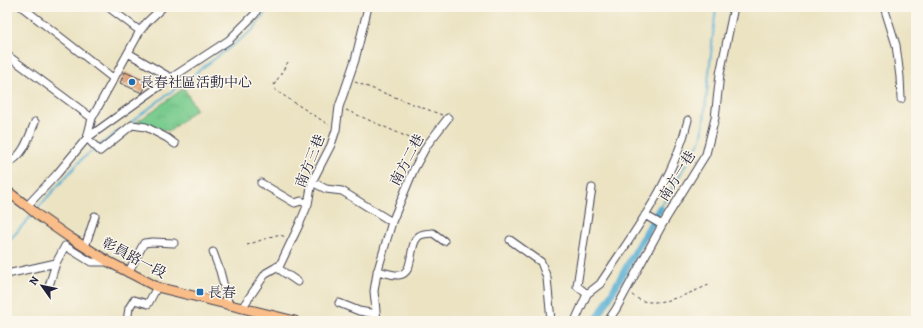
<svg xmlns="http://www.w3.org/2000/svg" width="923" height="328" viewBox="0 0 923 328" font-family="Alegreya,'Noto Serif TC',serif">
<defs>
<pattern id="grass-tufts" width="24" height="20" patternUnits="userSpaceOnUse"><rect width="24" height="20" fill="#78cb8d"/><path d="M3 7l-1-3M5 7V3M7 7l1-3M15 17l-1-3M17 17v-4M19 17l1-3" fill="none" stroke="#68ae7b"/></pattern>
<pattern id="building-cross-hatch" width="8" height="8" patternUnits="userSpaceOnUse"><rect width="8" height="8" fill="#e8ac81"/><path d="M0 0l8 8M0 8l8-8" fill="none" stroke="#bc8c6b"/></pattern>
</defs>
<rect width="100%" height="100%" fill="#fbf7ec"/>
<filter id="ink" filterUnits="userSpaceOnUse"><feTurbulence type="fractalNoise" baseFrequency=".025" numOctaves="2"/><feDisplacementMap in="SourceGraphic" scale="8" xChannelSelector="R" yChannelSelector="G"/><feConvolveMatrix kernelMatrix="1 2 1 2 8 2 1 2 1" color-interpolation-filters="sRGB"/></filter>
<filter id="wash" filterUnits="userSpaceOnUse"><feTurbulence type="fractalNoise" baseFrequency=".012" numOctaves="4" result="noise"/><feDisplacementMap in="SourceGraphic" scale="16" xChannelSelector="R" yChannelSelector="G"/><feGaussianBlur stdDeviation="0.9" result="paint"/><feColorMatrix in="noise" values="0 0 0 0 0 0 0 0 0 0 0 0 0 0 0 0 0 1.4 0 .05"/><feComposite in="paint" operator="in"/></filter>
<g filter="url(#wash)">
<rect width="100%" height="100%" fill="#ebe3c2"/>
<path fill="url(#grass-tufts)" stroke="#4d7664" d="M184,88L196,109L170,131L133,125Z"/>
<g fill="none" stroke-linecap="round" stroke-linejoin="round">
<path stroke="#56aed3" stroke-width="2" d="M131,122L254,29L269,7
M660,208L701,139L703,129L716,7
M36,210L83,158L121,129
M7,243L32,215"/>
<path stroke="#56aed3" stroke-width="7" d="M596,321L660,208"/>
</g>
<g id="blocks">
<path fill="url(#building-cross-hatch)" d="M125,72L143,80L142,82L147,84L142,93L120,83Z"/>
</g>
</g>
<g filter="url(#ink)">
<use href="#blocks" fill-opacity="0" stroke="#403f4f" stroke-width="1"/>
<g fill="none" stroke-linecap="round" stroke-linejoin="round">
<defs>
<path id="minor" d="M22,7L114,79
M108,7L140,31
M163,7L147,22L140,31L92,118L87,138L100,151L132,125L146,127L167,138L175,144
M884,7L896,45L900,77L901,99
M128,53L171,78
M7,55L92,118
M7,163C24,157 29,136 35,122
M312,182L326,189L342,191L392,222
M261,183L293,202L295,203L301,201L308,204
M27,206L57,174L87,138L171,78L229,40L255,14L258,7
M645,215L662,225
M510,240L541,262L547,278L551,321
M85,247L95,216
M213,252L220,271L229,306
M276,267L298,282
M377,271C383,272 394,276 399,275C415,273 408,246 418,237C421,233 428,234 433,233L444,241
M128,273L144,243L153,242L174,243
M7,274L56,263
M49,286L56,263L65,246L91,262H109
M587,294L577,286L592,188
M339,303L359,311L376,314
M242,308L266,273L280,265L299,225L308,204L312,182L331,145L336,130L339,107L355,60L368,7
M127,321L129,308L134,300L148,304L157,287
M377,321L374,291L377,273L392,222L414,169L427,145L448,118
M575,321L587,294L600,284C633,233 674,181 688,120
M608,321L616,309L662,225L706,154L715,118L720,74L734,7"/>
<path id="major" d="M7,191L27,206L39,216L69,237L109,262L157,287L295,321"/>
</defs>
<use href="#minor" stroke="#403f4f" stroke-width="9"/>
<use href="#major" stroke="#403f4f" stroke-width="11"/>
<path stroke="#403f4f" stroke-width="1" stroke-dasharray="3 3" stroke-linecap="butt" d="M288,62L274,85L275,90L329,125
M355,82L442,115
M346,110L421,143
M247,245L276,235H280L286,237
M632,295C635,297 639,300 643,301C664,306 692,292 711,284
M243,321L245,317"/>
<use href="#minor" stroke="#fff" stroke-width="7"/>
<use href="#major" stroke="#f8bd89" stroke-width="9"/>
</g>
</g>
<g fill="#1f6fb2" stroke="#fbf7ec" stroke-width="1.5">
<circle cx="132" cy="82" r="4"/>
<rect x="196" y="288" width="8" height="8" rx="2"/>
</g>
<g text-anchor="middle" dominant-baseline="central" stroke-width="3" stroke-linejoin="round" paint-order="stroke">
<g font-size="14" fill="#22223b" stroke="#fbf7ec" text-anchor="start">
<text x="140" y="82">長春社區活動中心</text>
<text x="208" y="292">長春</text>
</g>
<g font-size="14" fill="#22223b" stroke="#fbf7ec">
<text transform="translate(407 160) rotate(-62)">南方二巷</text>
<text transform="translate(310 161) rotate(-68)">南方三巷</text>
<text transform="translate(677 176) rotate(-58)">南方一巷</text>
<text transform="translate(134 258) rotate(28)">彰員路一段</text>
</g>
</g>
<rect width="923" height="328" fill="none" stroke="#fbf7ec" stroke-width="24"/>
<g transform="translate(42 286) rotate(303)" stroke="#fbf7ec" stroke-width="3" paint-order="stroke">
<path d="M0-3L7 15L0 10L-7 15Z" fill="#22223b"/>
<text y="-6" font-size="11" font-weight="bold" text-anchor="middle" fill="#22223b">N</text>
</g>
</svg>
